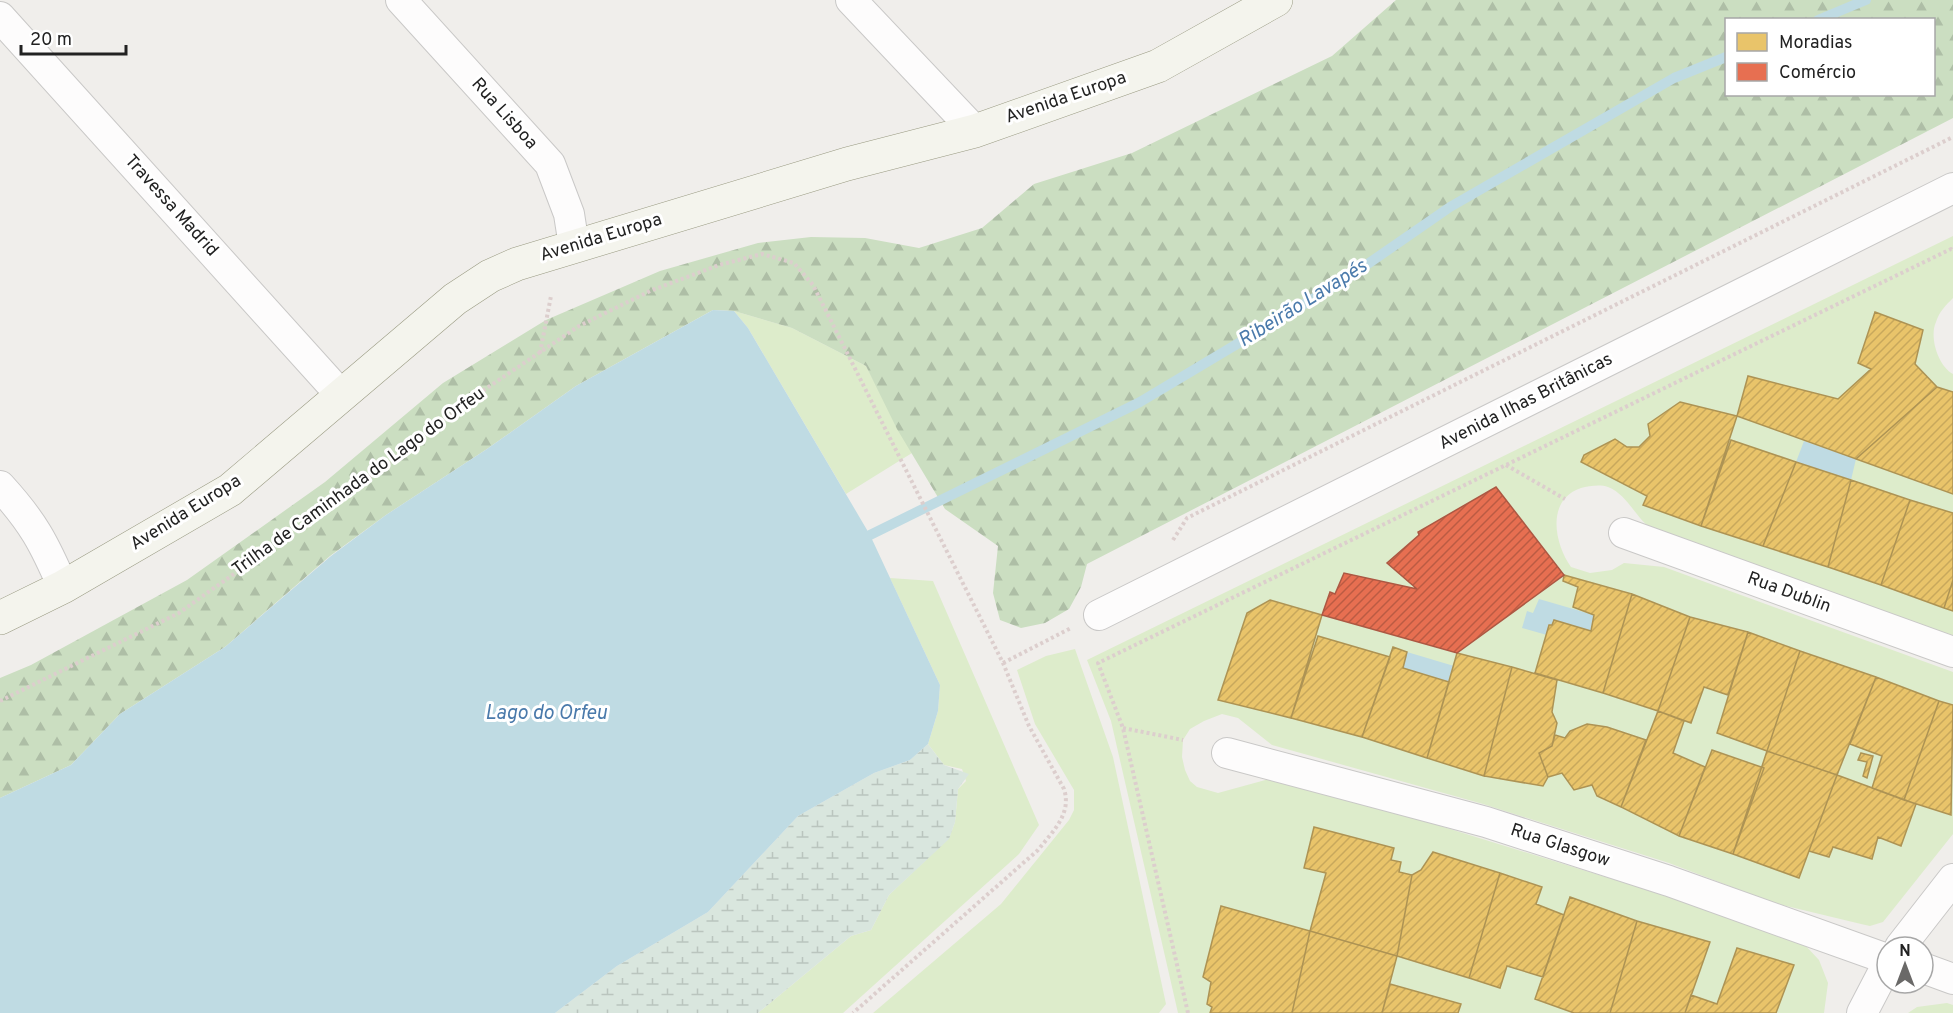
<svg xmlns="http://www.w3.org/2000/svg" width="1953" height="1013" viewBox="0 0 1953 1013" font-family="Overpass,sans-serif">
<defs>
<pattern id="forest-firs" width="22" height="20" patternUnits="userSpaceOnUse" patternTransform="scale(1.5)"><rect width="22" height="20" fill="#cbdec1"/><path d="M5 1l3.5 6h-7zM16 11l3.5 6h-7z" fill="#aebea6"/></pattern>
<pattern id="wetland-marsh" width="20" height="14" patternUnits="userSpaceOnUse" patternTransform="scale(1.5)"><rect width="20" height="14" fill="#d9e6de"/><path d="M1 5h8M5 5V1M11 12h8M15 12V8" fill="none" stroke="#bac5be"/></pattern>
<pattern id="homes-hatch" width="6" height="6" patternUnits="userSpaceOnUse" patternTransform="scale(1.5)"><rect width="6" height="6" fill="#e9c46a"/><path d="M-1 1l2-2M0 6l6-6M5 7l2-2" fill="none" stroke="#c8a85c"/></pattern>
<pattern id="shops-hatch" width="6" height="6" patternUnits="userSpaceOnUse" patternTransform="scale(1.5)"><rect width="6" height="6" fill="#e76f51"/><path d="M-1 1l2-2M0 6l6-6M5 7l2-2" fill="none" stroke="#bb5b43"/></pattern>
</defs>
<rect width="100%" height="100%" fill="#f0eeeb"/>
<path fill="#ddeccb" d="M1953,236V298C1946,305 1939,312 1936,322C1929,337 1938,366 1953,374V638L1654,531C1636,519 1628,495 1608,487C1600,484 1589,486 1581,488C1545,500 1555,545 1571,567L1590,573L1612,570L1624,563L1664,567L1953,672V834L1883,922L1870,926L1861,924L1774,903L1669,863L1483,804L1272,745L1238,718L1222,714L1204,721L1190,729L1183,740L1182,757L1185,770L1190,781L1197,787L1218,793L1269,779L1324,790L1712,910L1804,944L1819,960L1828,983L1824,1013H1178L1111,721L1087,660Z
M734,311L792,328L866,366L912,453L846,494L748,328Z
M890,578L933,581L1039,825L1019,854L843,1013H758L851,936L871,930L889,895L949,838L955,822L958,789L966,781L962,769L944,765L928,744L938,711L940,685Z
M1075,649L1113,757L1166,1004L1159,1013H873L1001,904L1069,820L1074,810V790L1035,724L1017,670L1046,656Z
M1947,1003L1953,1005V1013H1908L1917,1007Z"/>
<path fill="url(#forest-firs)" fill-rule="evenodd" d="M1396,0H1953V118L1087,564L1081,587L1069,609L1045,623L1021,628L1000,620L993,593L998,546L945,509L897,429L866,366L792,328L734,311L713,310L576,386L487,449L386,515L330,556L225,647L120,714L71,765L0,798V678L31,665L187,580L325,482L443,383L546,320L660,271L758,243L811,237L865,238L919,248L982,228L1034,184L1132,153L1332,56ZM1726,20H1934V94H1726Z"/>
<path fill="url(#wetland-marsh)" d="M928,744L944,765L969,774L958,789L955,822L949,839L889,895L871,930L851,936L758,1013H555L617,966L708,912L798,816L874,773L910,760Z"/>
<path fill="#bfdbe3" d="M713,310L734,311L748,328L870,535L940,685L938,711L928,744L910,760L874,773L798,816L708,912L617,966L555,1013H0V798L71,765L120,714L225,647L331,556L386,515L487,449L576,386Z
M1804,441L1856,459L1851,480L1796,462Z
M1539,599L1594,615L1591,631L1554,620L1552,625H1549L1547,635L1522,628L1527,611L1533,613Z
M1407,652L1454,666L1449,682L1403,668Z"/>
<path fill="url(#homes-hatch)" stroke="#ad9354" stroke-width="1.5" d="M1875,312L1923,330L1915,364L1937,387L1856,459L1737,416L1748,376L1838,399L1871,369L1858,363Z
M1937,387L1953,392V494L1856,459Z
M1680,402L1737,416L1701,526L1643,505L1647,496L1581,462L1584,455L1615,439L1627,447H1639L1650,436L1648,424Z
M1731,440L1796,462L1763,546L1701,526Z
M1796,462L1851,480L1828,567L1763,546Z
M1851,480L1910,500L1881,585L1828,567Z
M1910,500L1953,513V580L1944,608L1881,585Z
M1564,575L1632,594L1603,693L1535,673L1549,625H1552L1554,620L1591,631L1594,615L1573,607L1578,587L1563,581Z
M1953,580V611L1944,608Z
M1632,594L1690,617L1658,711L1603,693Z
M1270,600L1322,615L1291,718L1218,700L1247,613Z
M1690,617L1748,632L1728,695L1704,687L1691,723L1658,711Z
M1748,632L1800,651L1767,751L1717,733Z
M1318,636L1390,657L1362,737L1291,718Z
M1393,647L1407,652L1403,668L1449,682L1427,758L1362,737Z
M1800,651L1876,677L1837,775L1767,751Z
M1457,653L1512,667L1484,776L1427,758Z
M1512,667L1557,680L1552,712L1557,723L1552,746L1539,753L1548,777L1543,786L1484,776Z
M1876,677L1939,701L1904,800L1872,788L1882,756L1850,744Z
M1939,701L1953,705L1951,815L1904,800Z
M1658,711L1684,721L1673,753L1705,767L1679,836L1621,807Z
M1587,724L1607,727L1646,740L1621,807L1597,796L1592,785L1574,790L1562,773L1548,777L1539,753L1552,746L1555,735L1565,738L1570,731Z
M1712,750L1764,768L1733,854L1679,836Z
M1767,751L1837,775L1799,878L1733,854Z
M1861,753L1873,756L1867,778L1863,776L1867,762L1858,760Z
M1837,775L1916,804L1901,846L1878,837L1872,859L1833,847L1829,857L1809,851Z
M1314,827L1394,848L1391,860L1401,862L1399,872L1412,875L1397,956L1310,931L1326,873L1304,868Z
M1433,852L1500,873L1469,978L1397,956L1412,875L1421,870Z
M1500,873L1542,887L1536,904L1564,915L1543,977L1507,966L1500,988L1469,978Z
M1570,897L1637,921L1610,1013H1574L1535,999Z
M1221,906L1310,931L1292,1013H1210L1212,1007L1207,1004L1211,982L1203,977Z
M1637,921L1710,942L1685,1013H1610Z
M1310,931L1397,956L1382,1013H1292Z
M1737,948L1794,965L1776,1013H1685L1691,995L1717,1004Z
M1390,984L1461,1004L1458,1013H1382Z"/>
<path fill="url(#shops-hatch)" stroke="#ac5843" stroke-width="1.5" d="M1496,487L1564,575L1457,653L1322,615L1330,592L1335,594L1344,573L1417,589L1387,563L1419,535L1418,532Z"/>
<g fill="none" stroke-linecap="round" stroke-linejoin="round">
<path stroke="#bfdbe3" stroke-width="10" d="M1818,20L1866,0
M870,535L1140,402L1346,279L1450,207L1674,78L1726,57"/>
<defs>
<path id="street" d="M401,0L550,164L569,214L574,246
M851,0L975,131
M0,17L341,395
M0,486C33,522 44,543 63,587
M1624,533L1953,652
M1099,615L1953,188
M1227,753L1486,822L1669,881L1887,959
M1900,947L1953,879
M1923,968L1953,979
M1862,1013L1887,965"/>
<path id="secondary" d="M0,618L63,587L230,490L455,299L490,276L517,264L847,164L975,131L1158,66L1276,0"/>
</defs>
<use href="#street" stroke="#c9c8c7" stroke-width="32"/>
<use href="#secondary" stroke="#999a82" stroke-width="34"/>
<path stroke="#dccecd" stroke-width="4" stroke-dasharray="3 3" stroke-linecap="butt" d="M540,353L551,296
M1506,465L1565,499
M1173,540L1187,518L1953,137
M1003,663L1071,628
M0,701L179,613L377,472L484,390L579,326L650,291L719,265L762,254L794,263L813,285L1003,663L1029,726L1064,789C1072,814 1053,831 1038,850L853,1013
M1123,728L1183,740
M1188,1013L1123,728L1098,663L1951,249L1953,251"/>
<use href="#street" stroke="#fdfcfc" stroke-width="30"/>
<use href="#secondary" stroke="#f4f4ed" stroke-width="33"/>
</g>
<g text-anchor="middle" dominant-baseline="central" stroke-width="6" stroke-linejoin="round" paint-order="stroke">
<g font-size="18" fill="#222" stroke="#fff">
<text transform="translate(1066 98) rotate(-19)">Avenida Europa</text>
<text transform="translate(504 114) rotate(48)">Rua Lisboa</text>
<text transform="translate(171 206) rotate(48)">Travessa Madrid</text>
<text transform="translate(601 238) rotate(-17)">Avenida Europa</text>
<text transform="translate(1526 402) rotate(-27)">Avenida Ilhas Britânicas</text>
<text transform="translate(359 482) rotate(-36)">Trilha de Caminhada do Lago do Orfeu</text>
<text transform="translate(186 513) rotate(-32)">Avenida Europa</text>
<text transform="translate(1789 593) rotate(20)">Rua Dublin</text>
<text transform="translate(1560 846) rotate(18)">Rua Glasgow</text>
</g>
<g font-size="20" font-style="italic" fill="#4a7aab" stroke="#fff">
<text transform="translate(1303 304) rotate(-32)">Ribeirão Lavapés</text>
<text x="546" y="714">Lago do Orfeu</text>
</g>
</g>
<rect x="1725" y="18" width="210" height="78" fill="#ffffff" stroke="#a7a7a7" stroke-width="1.5"/>
<rect x="1737" y="33" width="30" height="18" fill="#e9c46a" stroke="#a7a7a7" stroke-width="1.5"/>
<text x="1779" y="48" font-size="18" fill="#222222">Moradias</text>
<rect x="1737" y="63" width="30" height="18" fill="#e76f51" stroke="#a7a7a7" stroke-width="1.5"/>
<text x="1779" y="78" font-size="18" fill="#222222">Comércio</text>
<g transform="translate(1905 965)"><circle r="28" fill="#ffffff" stroke="#a7a7a7" stroke-width="1.5"/>
<path d="M0-4.5L10 22L0 15L-10 22Z" fill="#6a6968"/>
<text y="-9" font-size="16" font-weight="bold" text-anchor="middle" fill="#222222">N</text>
</g>
<path d="M21 45v9h105v-9" fill="none" stroke="#222222" stroke-width="3"/>
<text x="30" y="45" font-size="18" fill="#222222" stroke="#ffffff" stroke-width="4.5" paint-order="stroke">20 m</text>
</svg>
